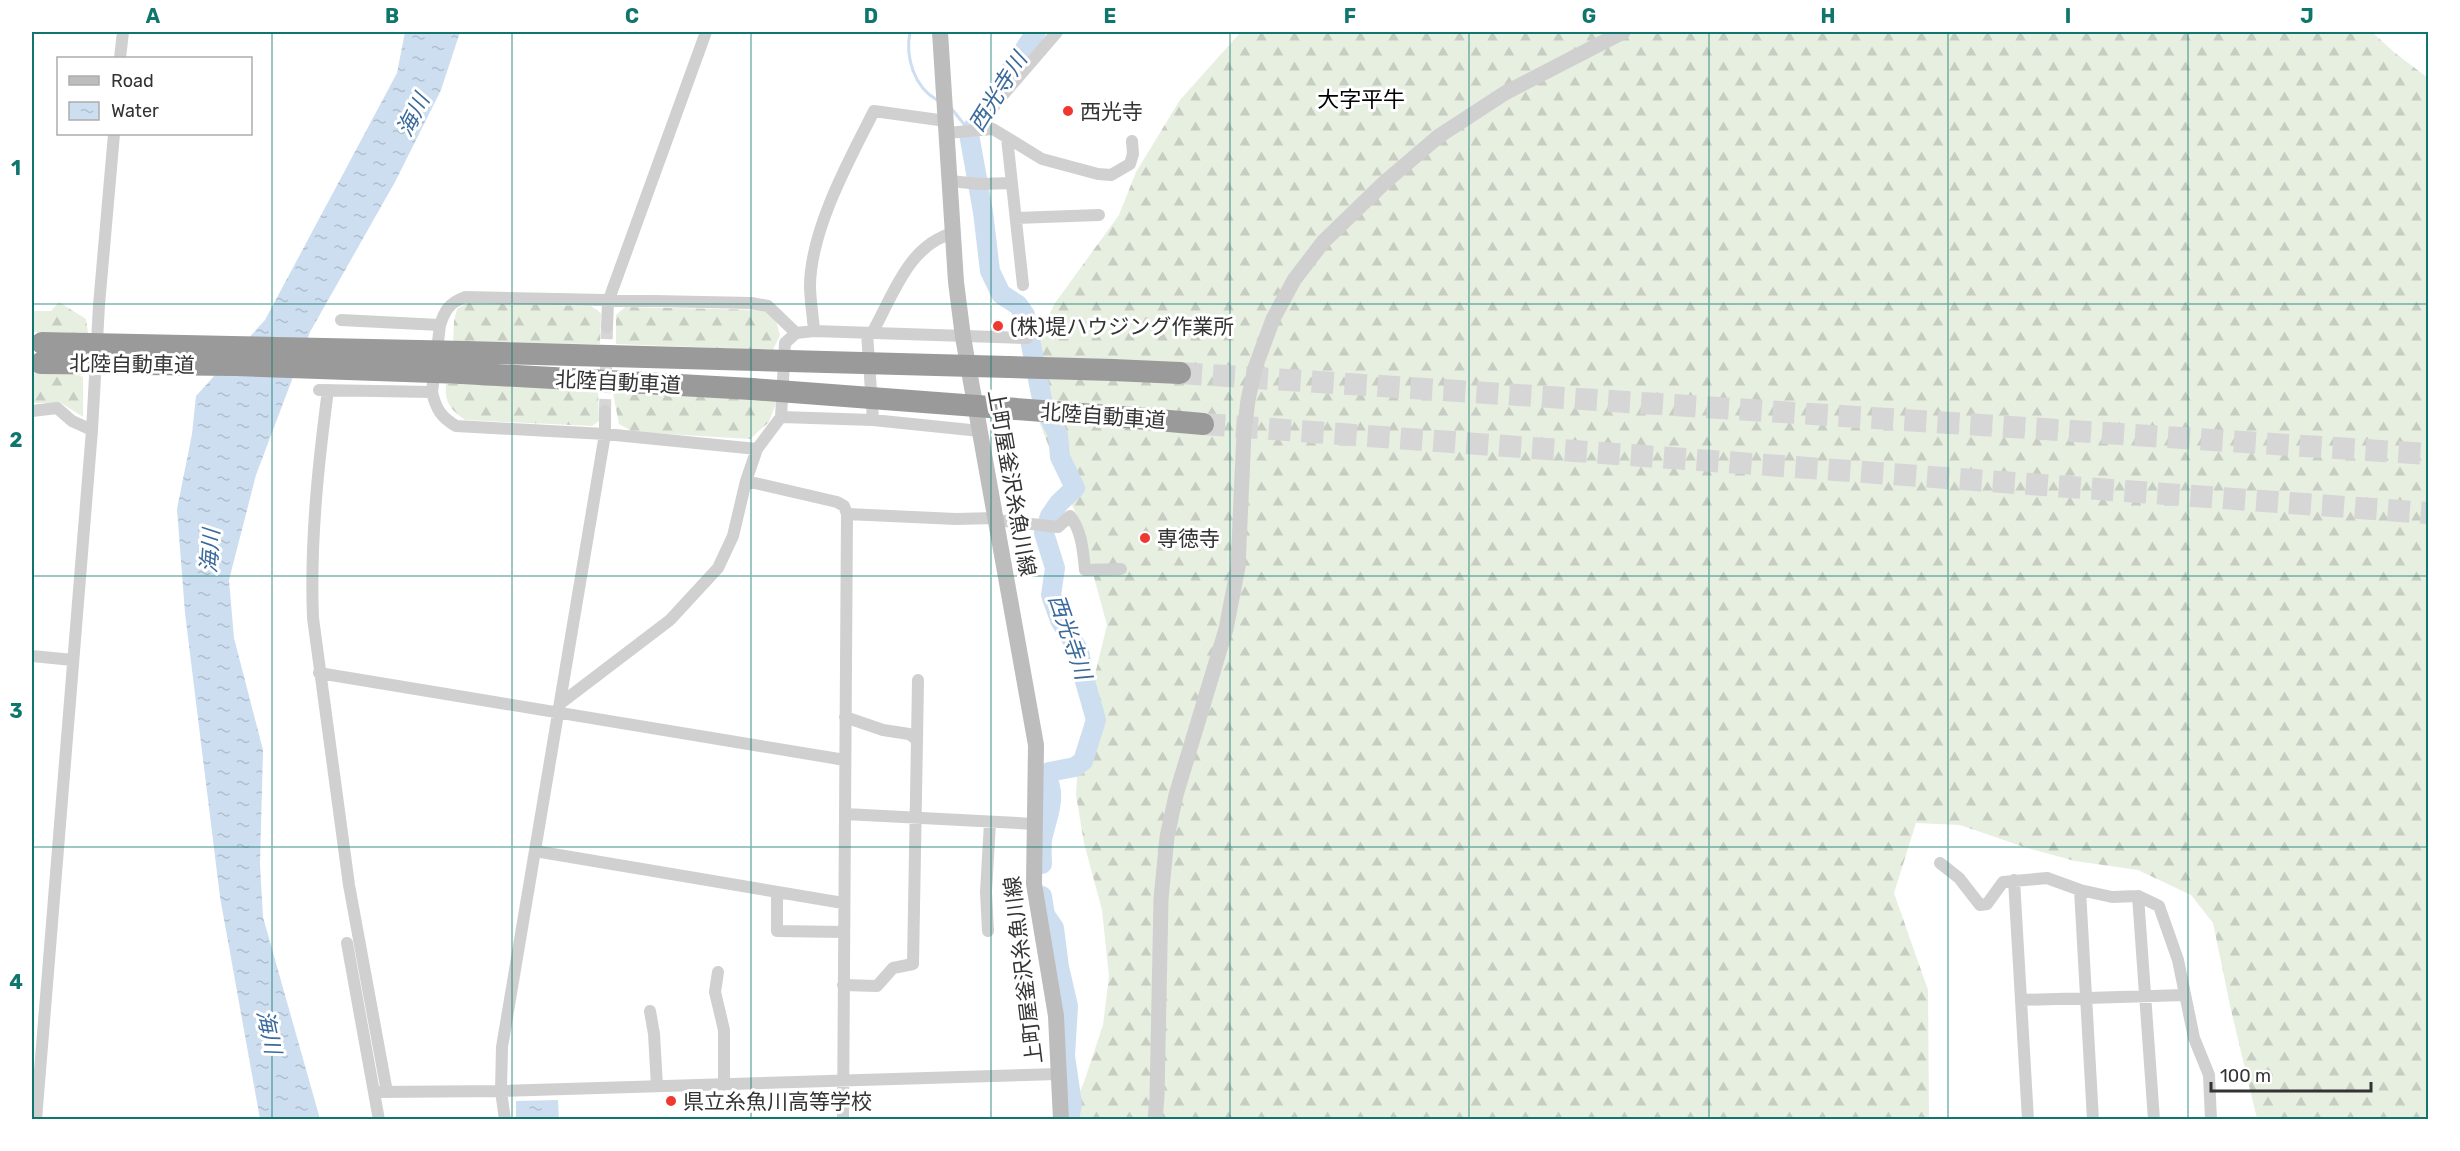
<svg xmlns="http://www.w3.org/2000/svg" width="2460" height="1151" viewBox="0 0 2460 1151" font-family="Rubik,'Noto Sans JP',sans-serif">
<defs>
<pattern id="forest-firs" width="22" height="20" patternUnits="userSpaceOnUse" patternTransform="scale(1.5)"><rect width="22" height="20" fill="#e7efe1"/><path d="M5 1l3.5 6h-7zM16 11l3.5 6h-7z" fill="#c7cdc2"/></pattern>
<pattern id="water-ripples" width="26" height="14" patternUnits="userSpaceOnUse" patternTransform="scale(1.5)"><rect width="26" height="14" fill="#cddef0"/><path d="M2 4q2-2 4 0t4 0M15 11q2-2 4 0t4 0" fill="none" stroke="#b0bfce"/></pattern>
</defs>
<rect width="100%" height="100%" fill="#fff"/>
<path fill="url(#forest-firs)" d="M1244,32H2372L2395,53L2428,78V1119H2257L2231,1010L2213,923L2191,895L2138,870L2075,861L2024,847L1960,825L1916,823L1894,893L1928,990L1929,1119H1068L1084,1082L1103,1025L1109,976L1102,910L1084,843L1076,795L1078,762L1089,699L1107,625L1079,522L1040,424L1031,380L1037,339L1055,303L1119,215L1136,172L1180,100L1239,34Z
M59,302L86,319L88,333L32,332V311H51Z
M467,303L591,306L601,313L600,344L453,343L454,321L457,309Z
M625,307L765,310L776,321L780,335L773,350L616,344V315Z
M69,371L83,377V417L61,403H32V372Z
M494,383L598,388L599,421L592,426L465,420C451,410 444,402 446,384Z
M612,388L771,398L776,403L769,422L750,439L633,432L619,424Z"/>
<path fill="url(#water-ripples)" d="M405,32H460L441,90L395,182L310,332L256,475L229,580L234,638L263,750L260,864L263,917L320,1119H260L220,897L185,613L177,509L192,434L196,396L265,320L397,73Z
M558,1100L559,1119H516V1101Z"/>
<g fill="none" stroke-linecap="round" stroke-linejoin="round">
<path stroke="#cddef0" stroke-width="3" d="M910,32C905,57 914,87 937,100
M951,108L967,128"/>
<path stroke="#cddef0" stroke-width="20" d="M1036,32L969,134L983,212L990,271L1001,294L1018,305L1025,315L1043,404L1058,435L1060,457L1075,488L1059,503L1050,516L1044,533L1055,568L1051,595L1060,620L1079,651L1084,678L1096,720L1083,761L1075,767L1049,772L1046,776C1058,798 1046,818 1042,840C1041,848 1042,856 1042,864
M1042,896L1045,915L1054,928L1059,967L1068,1006L1065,1056L1072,1104L1069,1120"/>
<path stroke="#d6d6d6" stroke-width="12" stroke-dasharray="12 6" stroke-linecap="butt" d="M605,411L607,327"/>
<path stroke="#d6d6d6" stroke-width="22" stroke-dasharray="22 11" stroke-linecap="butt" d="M1180,373L2428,454
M1203,424L2428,513"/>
<path stroke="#d0d0d0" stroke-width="12" d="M120,58L123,32
M946,121L874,111C849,160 811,229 810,285C810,300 813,316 814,331L1027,338
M983,128L996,103L1057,32
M946,133L993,129L1042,159L1098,174L1111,175L1130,164L1133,154L1132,141
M1007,138L1023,285
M950,181L980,184L1012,183
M1016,218L1099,215
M341,320L440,325C445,310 449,303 465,297L751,303L768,306L796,333
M607,327L608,302L706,32
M872,333C893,296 908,245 953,233
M319,390L432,392C436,409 441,417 456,426L605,434L757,449
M328,390C318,466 310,542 313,618L349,885L387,1092
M432,392L440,325
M32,411L57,408L72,421L92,430
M781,417L785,343L796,333L814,331
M873,420L980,431
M847,514L956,519L995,518
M996,520L1058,527L1070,516C1082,531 1083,551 1085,570L1121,569
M32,656L73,660
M319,673L845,760
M561,703L670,620L718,568L733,536L746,481
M917,740L918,680
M845,814L1035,824
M535,851L843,903
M1940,863L1959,878L1980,905L1987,904L2003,882L2047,878L2080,890L2112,897L2138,896L2159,906L2178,960L2194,1038L2209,1075L2211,1120
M2014,880L2028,1120
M2080,890L2093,1120
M777,892V931L844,932
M2138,896L2154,1120
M988,931L986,892L990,822
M347,943L379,1120
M718,972L715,992L724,1030V1085
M843,985L877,986L893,968L913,964L917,740L909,734L883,730L845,717
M2021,1000L2184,995
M650,1011L654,1034L657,1086
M375,1092L501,1091L1058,1074
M36,1120L92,430L99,305L114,134
M505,1120L501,1091L502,1047L605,434V411
M843,1120L847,514L844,506L837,502L746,481L757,449L781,417L873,420L867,333"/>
<path stroke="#d0d0d0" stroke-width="15" d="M1155,1120L1157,1097L1161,899L1167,837L1176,795L1226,629L1238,567L1244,432L1248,400L1255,368L1273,319L1294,280L1323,242L1385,182L1439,136L1505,93L1623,32"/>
<path stroke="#bdbdbd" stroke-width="16" d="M940,32L956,282L963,337L1036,745L1034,884L1056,1016L1061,1120"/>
<path stroke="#9a9a9a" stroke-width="22" d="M466,352L756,360
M1113,370L1180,373
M462,373L752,389
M1135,418L1203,424"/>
<path stroke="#9a9a9a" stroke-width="22" d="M42,343L466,352
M756,360L1113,370
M41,363L236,365L462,373
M752,389L1135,418"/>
</g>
<path fill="none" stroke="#0f766e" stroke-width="1.5" stroke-opacity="0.55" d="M272,32V1120M512,32V1120M751,32V1120M991,32V1120M1230,32V1120M1469,32V1120M1709,32V1120M1948,32V1120M2188,32V1120M32,304H2428M32,576H2428M32,847H2428"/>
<g fill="#ef382f" stroke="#fff" stroke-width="2">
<circle cx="1068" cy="111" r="6"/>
<circle cx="998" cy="326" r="6"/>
<circle cx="1145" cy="538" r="6"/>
<circle cx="671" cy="1101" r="6"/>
</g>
<g text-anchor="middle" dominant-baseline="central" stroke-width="6" stroke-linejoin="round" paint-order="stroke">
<g font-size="21" fill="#333" stroke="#fff" text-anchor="start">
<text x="1080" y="111">西光寺</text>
<text x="1010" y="326">(株)堤ハウジング作業所</text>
<text x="1157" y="538">専徳寺</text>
<text x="683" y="1101">県立糸魚川高等学校</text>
</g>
<g font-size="21" fill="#333" stroke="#fff">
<text transform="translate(132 364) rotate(1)">北陸自動車道</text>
<text transform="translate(618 382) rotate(3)">北陸自動車道</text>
<text transform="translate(1103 416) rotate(4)">北陸自動車道</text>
<text transform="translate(1012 483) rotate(80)">上町屋釜沢糸魚川線</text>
<text transform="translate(1023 970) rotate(-97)">上町屋釜沢糸魚川線</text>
</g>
<g font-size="22" font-style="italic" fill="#3a6a9b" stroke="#fff">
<text transform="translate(998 92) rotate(-58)">西光寺川</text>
<text transform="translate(413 115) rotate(-63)">海川</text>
<text transform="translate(210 551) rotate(-86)">海川</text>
<text transform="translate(1070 637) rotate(71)">西光寺川</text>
<text transform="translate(269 1032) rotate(78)">海川</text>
</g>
<g font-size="22" fill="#000" stroke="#fff">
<text x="1361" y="99">大字平牛</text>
</g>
</g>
<rect width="2460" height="1151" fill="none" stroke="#ffffff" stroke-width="66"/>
<rect x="57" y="57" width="195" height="78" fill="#ffffff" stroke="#adadad" stroke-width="1.5"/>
<rect x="69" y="76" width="30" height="9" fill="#bdbdbd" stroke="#adadad" stroke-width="1.5"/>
<text x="111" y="87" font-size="18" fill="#333333">Road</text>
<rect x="69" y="102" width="30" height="18" fill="url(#water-ripples)" stroke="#adadad" stroke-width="1.5"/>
<text x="111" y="117" font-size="18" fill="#333333">Water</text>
<path d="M2211 1082v9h160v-9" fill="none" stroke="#333333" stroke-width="3"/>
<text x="2220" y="1082" font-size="18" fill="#333333" stroke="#ffffff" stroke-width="4.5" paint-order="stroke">100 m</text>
<rect x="33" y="33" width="2394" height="1085" fill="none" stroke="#0f766e" stroke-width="2"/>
<g font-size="20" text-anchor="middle" font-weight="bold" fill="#0f766e">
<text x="153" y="23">A</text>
<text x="392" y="23">B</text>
<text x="632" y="23">C</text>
<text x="871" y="23">D</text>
<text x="1110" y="23">E</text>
<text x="1350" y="23">F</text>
<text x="1589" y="23">G</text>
<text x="1828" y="23">H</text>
<text x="2068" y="23">I</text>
<text x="2307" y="23">J</text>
<text x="16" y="175">1</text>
<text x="16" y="447">2</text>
<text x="16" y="718">3</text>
<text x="16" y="989">4</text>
</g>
</svg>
